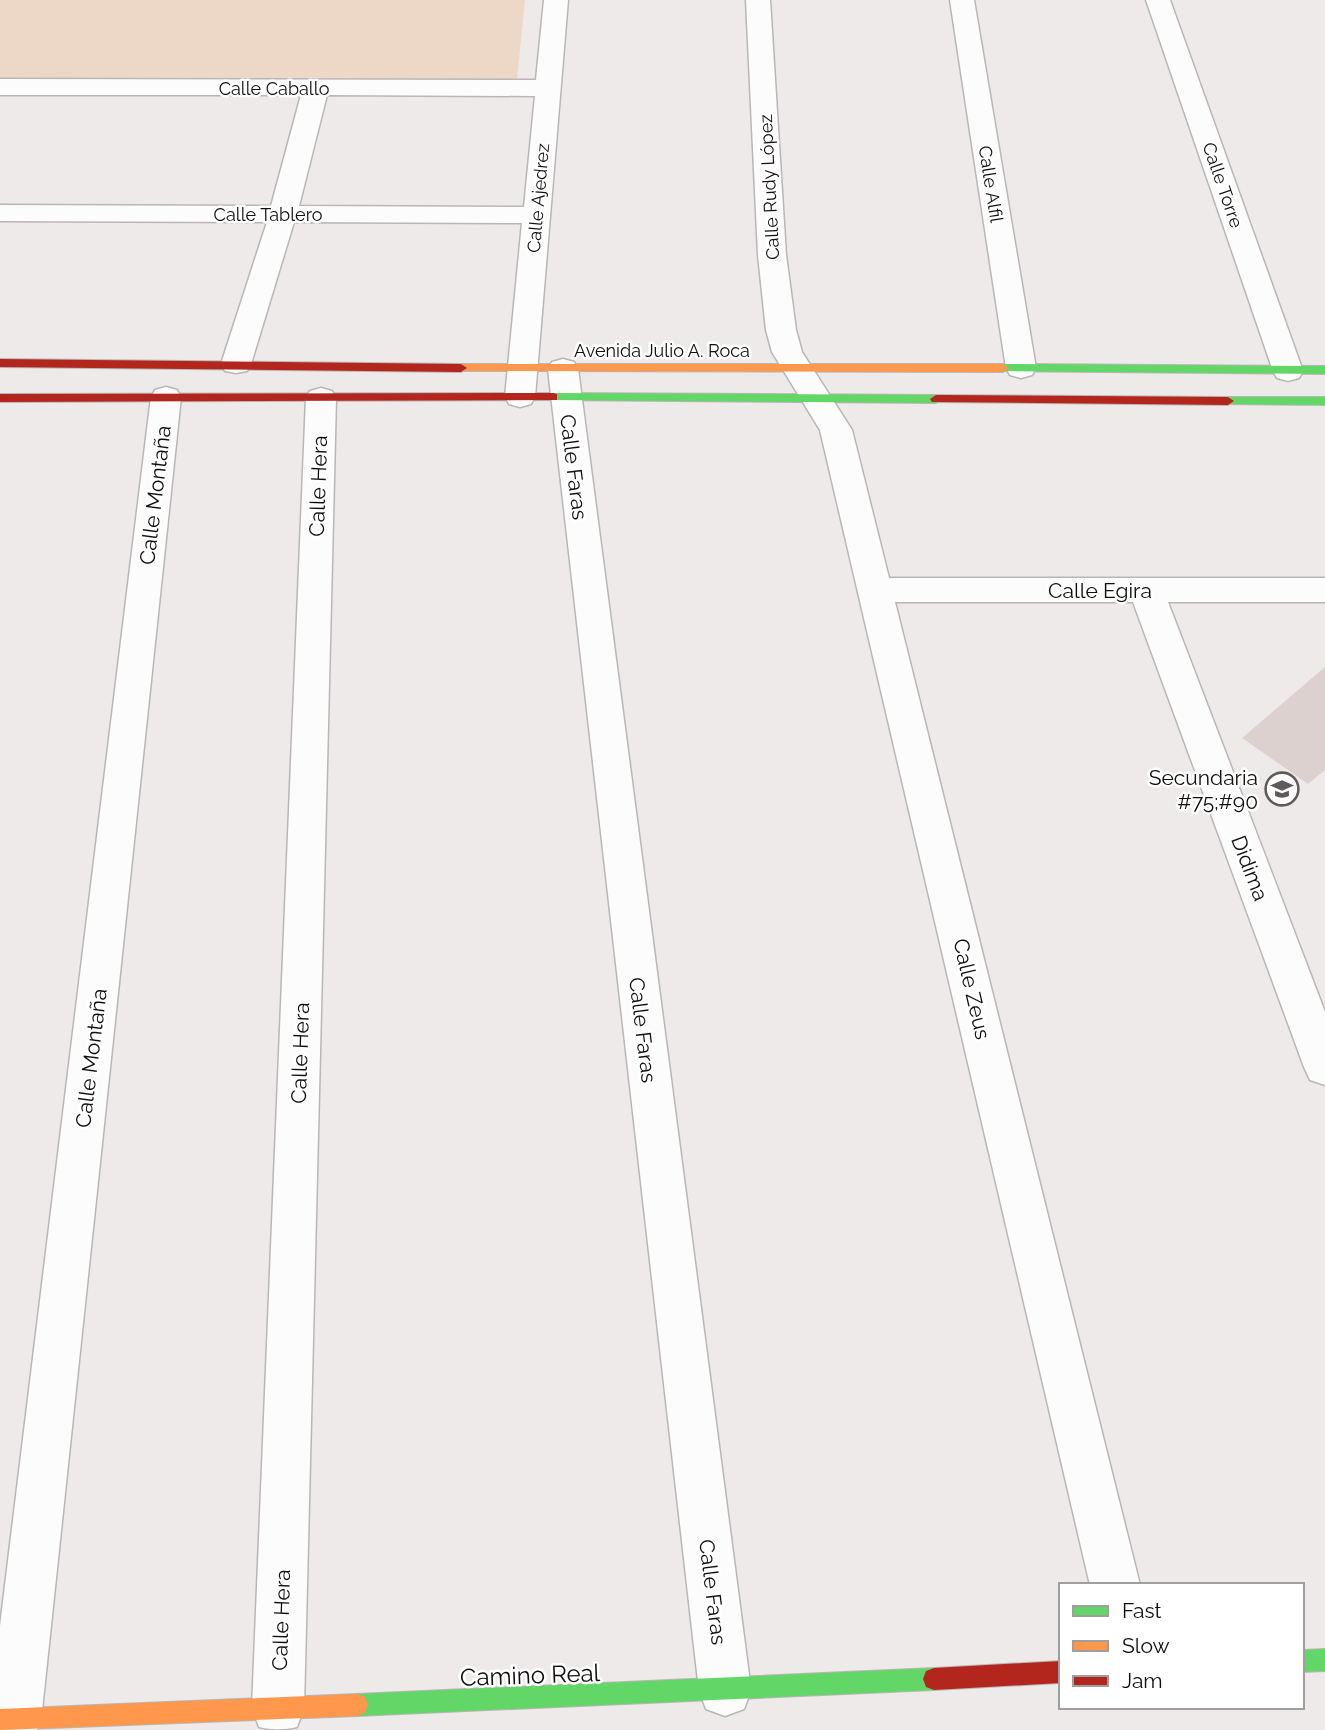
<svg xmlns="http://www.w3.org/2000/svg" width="1325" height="1730" viewBox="0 0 1325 1730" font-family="Raleway,sans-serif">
<rect width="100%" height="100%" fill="#efeaea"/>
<path fill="#edd8c7" d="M0,0H525L517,80H0Z"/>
<path fill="#dcd1cf" d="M1325,667V770L1308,784L1242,738Z"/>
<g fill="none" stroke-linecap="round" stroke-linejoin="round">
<defs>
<path id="street" d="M544,0H568L535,397L531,404L520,407L509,404L505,397L522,223L294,222L251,364L247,371L236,373L225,371L221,364L267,222L0,221V205L271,206L301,95H0V79L536,80ZM327,95L535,96L524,207L299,206Z
M746,0H770L786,255L796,330L802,352L852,430L889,578H1325V602H1168L1325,1012V1085L1310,1080L1304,1067L1133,602H895L1140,1585H1090L820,430L772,352L766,330L758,255Z
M950,0H974L1036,368L1032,375L1021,378L1010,375L1006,368Z
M1146,0H1170L1303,371L1299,378L1288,381L1277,378L1273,371Z
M563,359L574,362L578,369L751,1690L744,1709L725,1716L706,1709L699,1690L548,369L552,362Z
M166,387L177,390L181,397L41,1720L37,1730H0V1626L151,397L155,390Z
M321,388L332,391L336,398L304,1708L297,1727C285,1730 271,1730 259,1727L252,1708L306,398L310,391Z"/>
<path id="fast" d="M1003,364L1325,366V374L999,371L997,368Z
M553,393L936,395L942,399L936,403L549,400V394Z
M1228,397H1325V405L1224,404V398Z
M1325,1649V1671L1302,1672V1650Z
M934,1668L942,1671L945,1679L942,1687L934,1690L357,1716L349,1713L346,1705L349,1697L357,1694Z"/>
<path id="slow" d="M461,364H1003L1009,368L1003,372L457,371L455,368Z
M357,1694L365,1697L368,1705L365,1713L357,1716L0,1730V1709Z"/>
<path id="jam" d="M0,359L461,364L467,368L461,372L0,367Z
M553,393L557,394V400L0,402V394Z
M936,395L1228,397L1234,401L1228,405L932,402L930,399Z
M1061,1661V1683L934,1690L926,1687L923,1679L926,1671L934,1668Z"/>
</defs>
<use href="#street" stroke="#b9b6b6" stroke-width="3"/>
<use href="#fast" stroke="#b9b6b6" stroke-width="2"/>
<use href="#slow" stroke="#b9b6b6" stroke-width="2"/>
<use href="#jam" stroke="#b9b6b6" stroke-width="2"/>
<use href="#street" fill="#fdfcfc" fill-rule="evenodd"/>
<use href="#fast" fill="#63d668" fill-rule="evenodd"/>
<use href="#slow" fill="#ff974d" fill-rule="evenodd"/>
<use href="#jam" fill="#b3261e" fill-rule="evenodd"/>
</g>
<defs>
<symbol id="school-ring" viewBox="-11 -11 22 22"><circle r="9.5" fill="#fff" stroke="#5f5b5b" stroke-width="1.5"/><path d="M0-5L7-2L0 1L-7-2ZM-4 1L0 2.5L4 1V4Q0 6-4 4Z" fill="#5f5b5b"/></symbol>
</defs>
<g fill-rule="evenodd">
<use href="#school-ring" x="1263" y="770" width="38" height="38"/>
</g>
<g text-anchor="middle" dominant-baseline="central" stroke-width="5" stroke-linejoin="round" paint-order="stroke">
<g font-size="18" fill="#110e0e" stroke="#fff">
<text x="274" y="88">Calle Caballo</text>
<text transform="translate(991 184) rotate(81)">Calle Alfil</text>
<text transform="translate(1223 185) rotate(71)">Calle Torre</text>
<text transform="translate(769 187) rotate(-93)">Calle Rudy López</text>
<text transform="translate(538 198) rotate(-85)">Calle Ajedrez</text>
<text x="268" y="214">Calle Tablero</text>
<text x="662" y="350">Avenida Julio A. Roca</text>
</g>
<g font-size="21" fill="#110e0e" stroke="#fff">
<text transform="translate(574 467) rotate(83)">Calle Faras</text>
<text transform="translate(318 486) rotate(-88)">Calle Hera</text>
<text transform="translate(155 495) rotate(-83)">Calle Montaña</text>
<text x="1100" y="590">Calle Egira</text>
<text transform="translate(1250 868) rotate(69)">Didima</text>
<text transform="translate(972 989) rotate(77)">Calle Zeus</text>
<text transform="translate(643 1030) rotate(83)">Calle Faras</text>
<text transform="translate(300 1053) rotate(-88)">Calle Hera</text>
<text transform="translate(91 1058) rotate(-83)">Calle Montaña</text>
<text transform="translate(713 1592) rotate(83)">Calle Faras</text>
<text transform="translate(281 1620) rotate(-88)">Calle Hera</text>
</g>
<g font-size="21" fill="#110e0e" stroke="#fff" text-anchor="end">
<text x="1258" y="777">Secundaria<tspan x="1258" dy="24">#75;#90</tspan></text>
</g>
<g font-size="24" fill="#110e0e" stroke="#fff">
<text transform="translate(530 1675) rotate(-2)">Camino Real</text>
</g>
</g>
<rect x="1059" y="1583" width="245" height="126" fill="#ffffff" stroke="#a09f9f" stroke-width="2"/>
<rect x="1073" y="1606" width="35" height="10" fill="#63d668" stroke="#a09f9f" stroke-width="2"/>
<text x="1122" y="1618" font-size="21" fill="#110e0e">Fast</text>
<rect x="1073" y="1641" width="35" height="10" fill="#ff974d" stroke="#a09f9f" stroke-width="2"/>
<text x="1122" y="1653" font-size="21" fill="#110e0e">Slow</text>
<rect x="1073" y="1676" width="35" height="10" fill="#b3261e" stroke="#a09f9f" stroke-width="2"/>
<text x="1122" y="1688" font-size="21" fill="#110e0e">Jam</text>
</svg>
